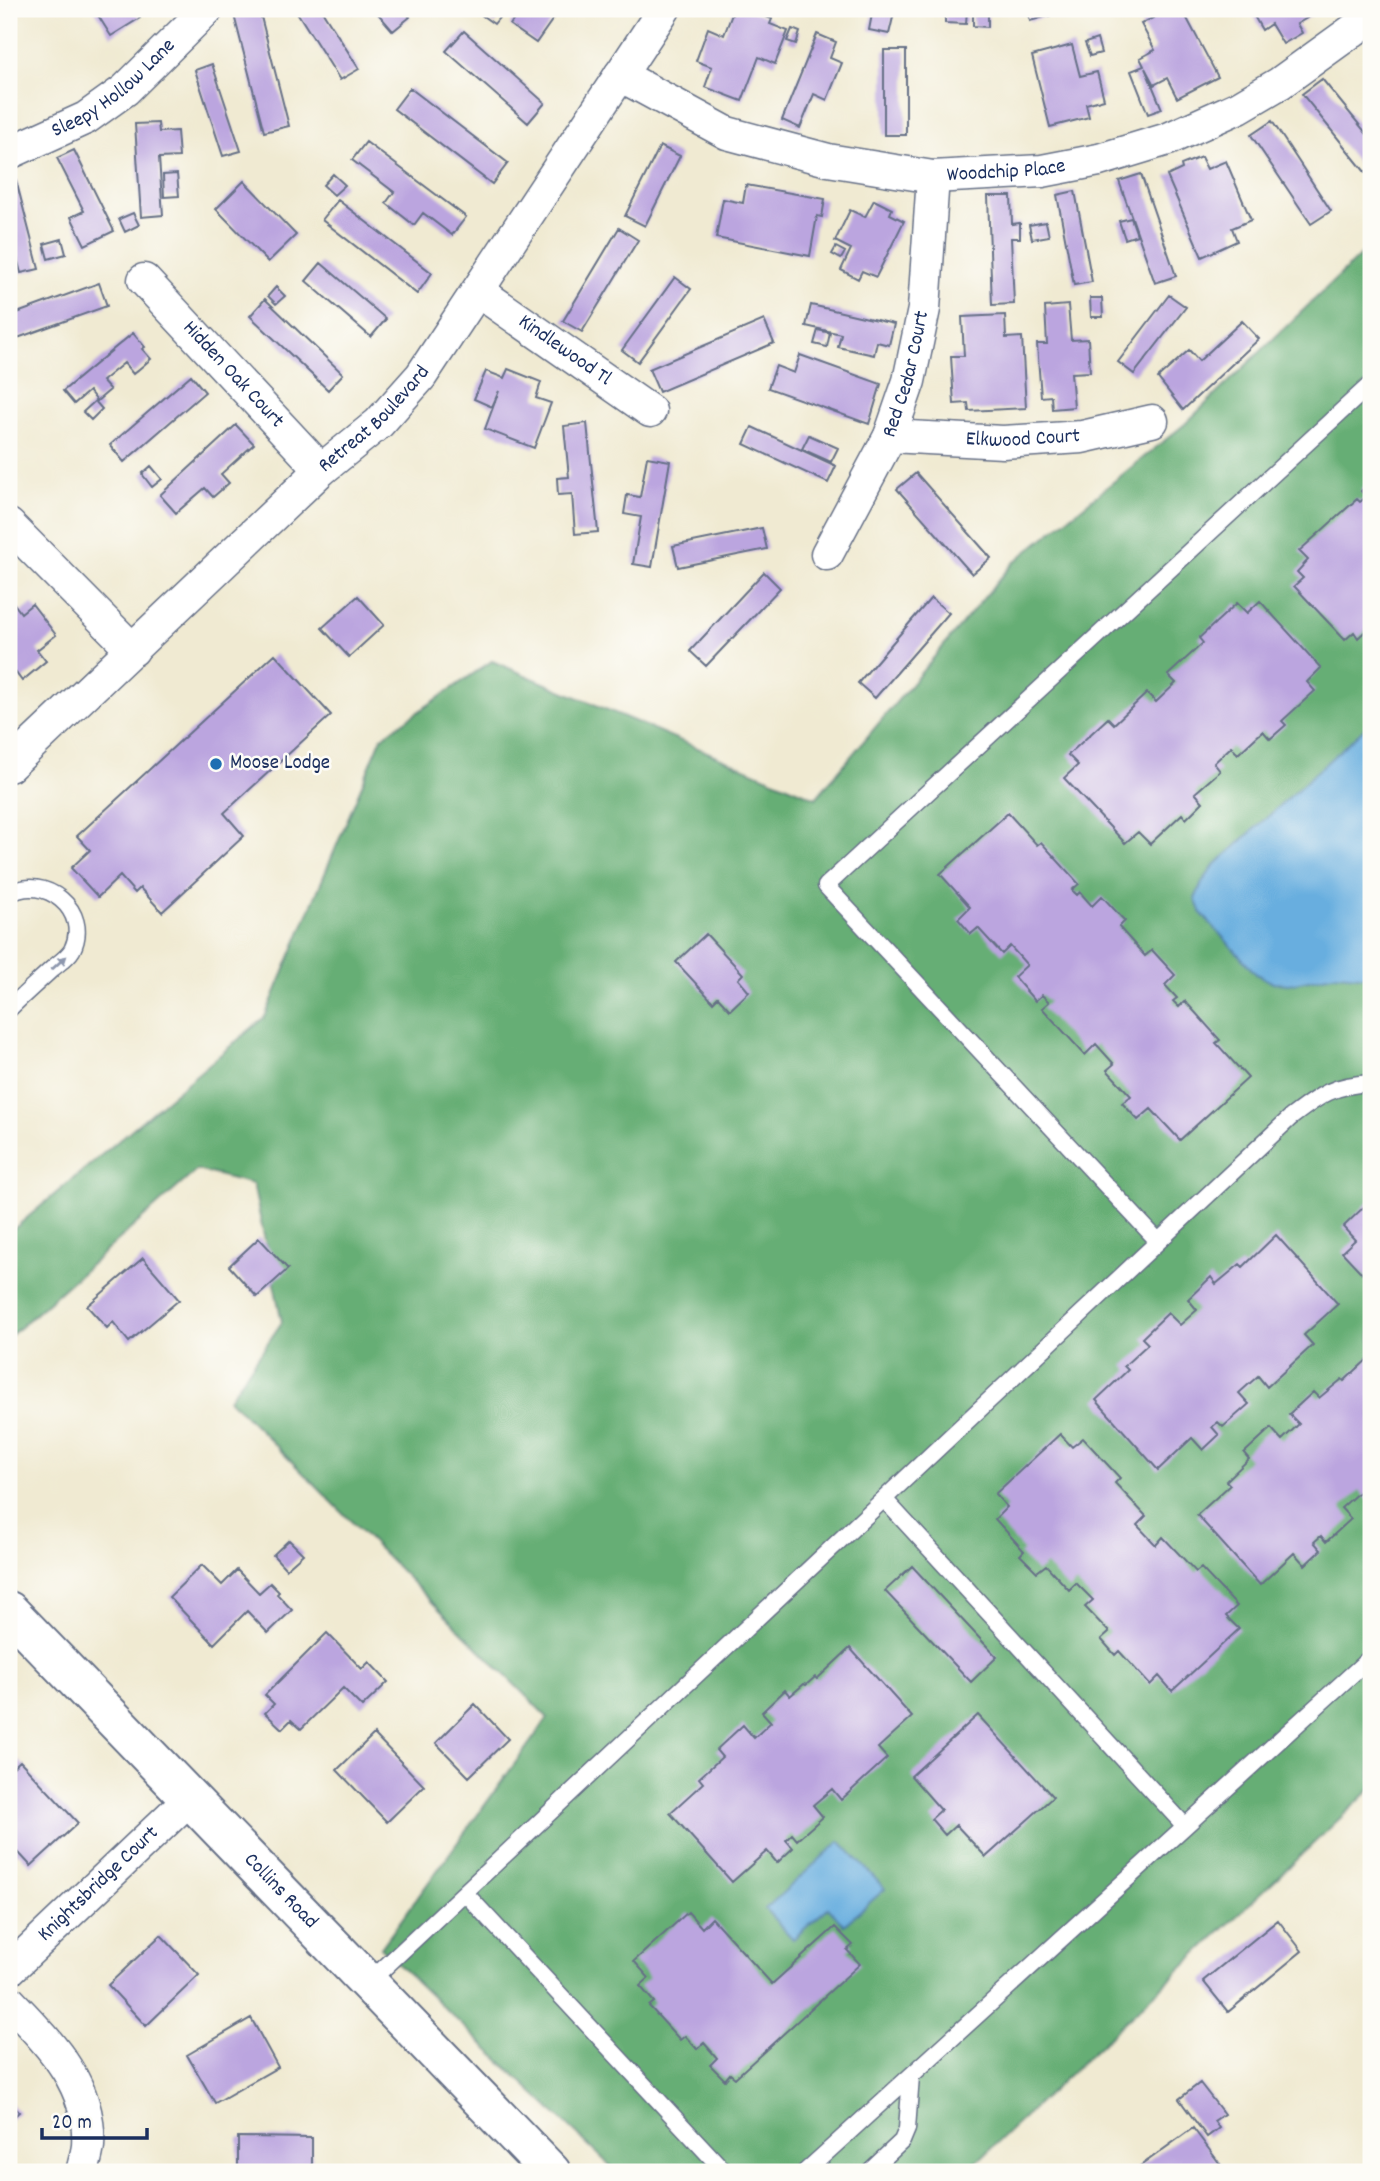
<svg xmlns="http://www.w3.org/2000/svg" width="1380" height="2181" viewBox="0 0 1380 2181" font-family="Dekko,sans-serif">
<rect width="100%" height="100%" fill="#fdfcf7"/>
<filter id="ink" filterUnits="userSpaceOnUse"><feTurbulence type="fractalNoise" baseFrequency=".0143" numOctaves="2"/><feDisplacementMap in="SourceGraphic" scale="14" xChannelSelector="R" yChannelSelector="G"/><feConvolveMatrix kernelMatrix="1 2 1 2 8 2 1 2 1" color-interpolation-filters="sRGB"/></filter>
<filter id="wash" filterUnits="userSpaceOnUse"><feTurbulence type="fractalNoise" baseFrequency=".00686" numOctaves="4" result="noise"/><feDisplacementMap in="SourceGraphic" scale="28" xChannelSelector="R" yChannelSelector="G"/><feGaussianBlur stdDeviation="1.57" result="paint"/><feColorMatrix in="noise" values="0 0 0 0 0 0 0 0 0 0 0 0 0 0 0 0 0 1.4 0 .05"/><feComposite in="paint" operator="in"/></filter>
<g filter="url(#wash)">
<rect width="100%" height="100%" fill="#f0ead2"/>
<path fill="#66ae75" stroke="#406e6a" stroke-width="2" d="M1371,245V1789L966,2172H617L381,1948L548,1718L229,1399L282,1322L253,1184L197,1170L9,1337V1233L265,1017L382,737L492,661L816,798L1013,563L1185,424Z"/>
<path fill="#68aedf" stroke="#426e9e" stroke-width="2" d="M1371,722V977L1337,974L1289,984L1273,983L1256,974L1201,913L1195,899L1202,883L1214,866Z
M840,1841L885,1889L844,1925L828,1908L793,1939L765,1909Z"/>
<g id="blocks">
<path fill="#bba5df" d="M94,9H134L140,18L111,36Z
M259,9L289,126L264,132L234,15Z
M295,9H321L359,69L340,80Z
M374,9H403L410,17L393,31Z
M484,9H495L502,14L494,24L480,14Z
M521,9H560L536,43L510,25Z
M734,9H745L772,19L770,24L788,31L775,64L759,57L742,101L705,87L712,67L696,61L708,28L724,35Z
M873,9H895L889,34L869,30Z
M945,9H967L966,24L945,23Z
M1027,9H1049L1051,15L1030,21Z
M1170,9H1182L1218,77L1177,98L1167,78L1154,85L1145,68L1162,109L1148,114L1131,71L1144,66L1140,58L1155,50L1141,24Z
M1250,9H1308L1312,15L1297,24L1302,33L1283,44L1271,24L1262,30Z
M973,14L988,15V27L973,26Z
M792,29L800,32L796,44L787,41Z
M464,31L545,103L528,123L446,51Z
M817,34L836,42L830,58L842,63L827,100L814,94L800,128L782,120Z
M1097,39L1101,53L1090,56L1085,43Z
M1072,45L1080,76L1097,72L1104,99L1086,104L1089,117L1050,127L1032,56Z
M884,50H906V135H884Z
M212,64L241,151L223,156L195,70Z
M1322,79L1371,139V167L1365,172L1302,94Z
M410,88L508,163L492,184L394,109Z
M1272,121L1331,211L1311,224L1251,135Z
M158,123L159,132L177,131L179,157L159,158L163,215L141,217L135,124Z
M366,142L466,217L452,235L423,213L414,225L386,203L394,192L352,160Z
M660,146L680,156L645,226L625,216Z
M74,150L114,231L85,245L71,217L84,211L57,158Z
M1201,157L1207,169L1226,161L1251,220L1232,228L1237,241L1202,257L1167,176L1182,169L1181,165Z
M177,174L179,196L164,197L163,175Z
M333,174L345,185L334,195L323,185Z
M1141,174L1176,276L1155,283L1119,181Z
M16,180L39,269L21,273L9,228V181Z
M244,181L296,235L268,262L216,209Z
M746,185L825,199L822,217L817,216L810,256L716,238L723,199L743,203Z
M1075,191L1092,282L1074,285L1057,195Z
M988,196H1011L1012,224L1020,223V238H1011L1014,304L992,305Z
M338,200L432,273L417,294L322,220Z
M874,200L892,209L890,214L904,221L876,277L862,271L858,279L841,270L851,249L835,241L850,210L865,217Z
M133,213L139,225L125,232L119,219Z
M1131,218L1137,235L1125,239L1119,221Z
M1046,222L1049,236L1032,239L1029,225Z
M619,228L638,240L582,332L563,321Z
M62,239L66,254L48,259L44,244Z
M836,247L845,252L841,259L832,254Z
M321,263L386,319L371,337L306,281Z
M675,277L691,289L638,362L622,350Z
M99,283L107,306L9,341V316Z
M276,287L285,296L276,304L268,296Z
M1169,295L1186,307L1134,374L1118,362Z
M1090,298H1102L1103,317H1091Z
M265,299L343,374L328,390L250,316Z
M811,305L894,324L889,345L877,342L874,355L838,347L841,334L806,326Z
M1068,305L1071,340L1088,339L1090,372L1071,373L1074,407L1052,409L1051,396L1041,397L1037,344H1047L1045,307Z
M1005,315L1006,338L1022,337L1026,408L969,411L968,403L954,404L951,356H964L962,317Z
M764,320L774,343L659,392L649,369Z
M1242,321L1259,339L1183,410L1158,378L1189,350L1199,361Z
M818,330L830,333L827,347L814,344Z
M133,333L145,347L142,349L151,359L133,374L124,363L102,381L110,390L97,401L89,391L74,404L63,391Z
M800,355L881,384L869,424L768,388L776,366L794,373Z
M508,369L541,382L536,398L551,403L534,448L485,429L499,391L492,407L474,399L486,371L504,378Z
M191,375L205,392L124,462L110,445Z
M95,401L102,409L91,420L83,412Z
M587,423L598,532L575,534L572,494L558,495L557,478L569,477L564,426Z
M236,425L254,444L221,474L229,483L213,497L205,488L176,513L160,495Z
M752,427L836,466L828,483L744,444Z
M809,435L838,448L831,462L802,449Z
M647,457L670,461L652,567L633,564L641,517L624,514L627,495L640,497Z
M151,466L162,479L152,487L142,474Z
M916,473L991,558L972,574L897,489Z
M1371,481V628L1370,627L1358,638L1354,632L1345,640L1294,586L1303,578L1297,572L1308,560L1299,551L1357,499L1360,502L1366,497L1361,491Z
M762,528L767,549L678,567L673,546Z
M764,572L780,588L706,666L690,651Z
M358,596L384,625L349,657L322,628Z
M9,597L21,613L32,604L56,635L37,650L46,661L22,681L13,669L9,672Z
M931,598L949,613L875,698L858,683Z
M1260,601L1321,668L1307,682L1315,691L1282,721L1286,725L1270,739L1263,731L1238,754L1231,747L1214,763L1220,771L1195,793L1203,802L1186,819L1182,814L1150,844L1138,832L1125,843L1064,778L1078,765L1068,755L1108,718L1114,724L1147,693L1156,702L1176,683L1168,675L1203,643L1199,638L1237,603L1247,613Z
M275,654L331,715L224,813L244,836L162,912L140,888L135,893L120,876L98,897L71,868L90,850L77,836Z
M1008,813L1037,845L1041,842L1079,884L1072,890L1077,895L1080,892L1092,906L1102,896L1125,921L1119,927L1145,956L1152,950L1175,975L1165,985L1177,998L1173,1001L1179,1007L1185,1001L1220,1040L1216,1043L1248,1078L1180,1140L1151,1109L1138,1120L1122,1103L1131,1096L1107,1070L1114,1064L1096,1044L1085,1055L1042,1008L1049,1002L1042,995L1035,1001L1014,977L1027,965L1010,946L1002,954L978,928L971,934L958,919L970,907L940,874Z
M706,934L743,974L738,979L749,992L730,1010L718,997L713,1002L676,962Z
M1371,1200V1283L1342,1252L1355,1240L1343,1227Z
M1276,1235L1338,1304L1304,1335L1313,1345L1267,1387L1258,1376L1239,1393L1249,1404L1223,1427L1218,1422L1212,1427L1219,1435L1203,1450L1192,1438L1158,1470L1096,1400L1128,1370L1124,1366L1148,1344L1142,1338L1168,1313L1180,1325L1197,1310L1188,1299L1211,1277L1216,1284L1240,1264L1243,1267Z
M259,1238L288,1269L257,1297L229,1266Z
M143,1258L179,1300L129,1342L113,1322L107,1328L87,1306Z
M1371,1356V1500L1369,1501L1360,1491L1341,1508L1351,1519L1326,1542L1321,1536L1314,1542L1321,1550L1305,1565L1294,1553L1260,1585L1197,1515L1230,1485L1226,1481L1249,1459L1244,1453L1271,1428L1282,1440L1299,1424L1289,1414L1313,1392L1319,1398L1342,1379L1344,1381Z
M1060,1434L1072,1447L1083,1438L1120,1478L1115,1483L1146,1516L1137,1525L1156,1545L1163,1537L1196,1572L1201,1568L1237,1606L1226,1616L1239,1629L1172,1691L1159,1676L1150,1685L1119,1651L1115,1655L1101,1639L1109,1632L1085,1607L1093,1600L1076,1583L1069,1590L1046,1565L1037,1572L1020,1555L1024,1551L995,1519L1007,1507L995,1494Z
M289,1540L303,1554L286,1569L273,1555Z
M202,1565L222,1585L237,1570L259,1593L270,1583L279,1592L277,1594L292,1610L268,1633L247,1611L214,1644L169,1597Z
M912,1566L997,1657L971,1682L885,1591Z
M327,1633L362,1669L369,1662L388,1682L362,1707L343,1688L301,1729L291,1720L282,1729L265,1713L274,1704L265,1695Z
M850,1648L912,1717L878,1748L887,1758L841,1800L832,1789L813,1805L823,1817L797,1840L792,1834L786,1840L793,1848L777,1863L767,1851L732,1882L670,1813L703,1783L699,1778L722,1757L716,1750L743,1725L754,1738L771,1722L762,1712L785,1690L790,1696L804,1684L806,1685L815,1677L817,1679Z
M475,1704L508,1739L469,1777L436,1743Z
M978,1715L1053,1797L986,1857L956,1825L945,1835L931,1819L941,1810L911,1776Z
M374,1734L424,1786L387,1822L337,1770Z
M20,1761L78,1823L31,1866L18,1852L9,1861V1771Z
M688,1912L702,1928L712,1918L772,1984L835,1927L853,1945L847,1950L860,1964L735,2078L730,2074L725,2080L710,2065L717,2058L704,2043L697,2049L685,2036L680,2040L649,2006L654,2002L640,1986L649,1978L634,1961Z
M1278,1920L1302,1951L1228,2012L1203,1981Z
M161,1935L199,1975L146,2026L108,1985Z
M251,2018L278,2067L215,2103L187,2055Z
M1200,2083L1224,2114L1214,2121L1219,2128L1207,2137L1179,2099Z
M9,2101L19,2112L9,2121Z
M1193,2128L1226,2172H1132Z
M238,2137L312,2138V2172H238Z"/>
</g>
</g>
<g filter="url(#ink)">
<use href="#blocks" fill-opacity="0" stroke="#667087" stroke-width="2"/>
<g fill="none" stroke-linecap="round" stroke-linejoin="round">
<defs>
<path id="service" d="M9,894C44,873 92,911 72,950C68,957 59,963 53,968C38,982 23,995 9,1009
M1158,1241L826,886L1371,384
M884,1499L1185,1826
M465,1893L725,2172
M368,1983L1290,1118C1320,1095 1332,1085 1371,1083
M805,2172L1371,1657
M869,2172L902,2141L907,2129L911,2076"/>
<g id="minor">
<path id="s1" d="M620,75L727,133L828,160L933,177L1042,171L1099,160L1168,139L1239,107L1280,83L1359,26L1371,14"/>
<path id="s2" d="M9,153L86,118L125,90L207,9"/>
<path id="s3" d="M144,280L321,470"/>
<path id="s4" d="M478,291L650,411"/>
<path id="s5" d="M890,436L1003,442L1082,437L1152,421"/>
<path d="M9,525L133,650"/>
<path id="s6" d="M827,554L890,436L909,381L924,309L933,177"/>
<path id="s7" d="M9,766L321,470L379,423L421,376L664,9"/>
<path id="s8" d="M9,1970L189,1799"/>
<path d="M9,2001C48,2042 92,2084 88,2146C87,2154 84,2164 82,2172"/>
</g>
<g id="tertiary">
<path id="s9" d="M9,1611L551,2172"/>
</g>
</defs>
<use href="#service" stroke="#667087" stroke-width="19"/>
<use href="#minor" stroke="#667087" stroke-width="35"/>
<use href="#tertiary" stroke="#667087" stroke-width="42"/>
<use href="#service" stroke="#fff" stroke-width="16"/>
<use href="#minor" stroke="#fff" stroke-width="32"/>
<use href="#tertiary" stroke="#fff" stroke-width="38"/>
</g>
<defs><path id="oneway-solid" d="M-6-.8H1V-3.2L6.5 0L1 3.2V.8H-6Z" transform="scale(1.75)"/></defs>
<use fill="#8d97ae" href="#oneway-solid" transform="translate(59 963) rotate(-42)"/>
</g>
<circle fill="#1f6fb2" stroke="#fdfcf7" stroke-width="2.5" cx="216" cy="764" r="7"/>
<g text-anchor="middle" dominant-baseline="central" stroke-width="5" stroke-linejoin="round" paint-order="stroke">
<g font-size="21" fill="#1b2f5e" stroke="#fdfcf7">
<text stroke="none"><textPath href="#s2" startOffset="124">Sleepy Hollow Lane</textPath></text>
<text stroke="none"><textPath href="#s1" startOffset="406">Woodchip Place</textPath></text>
<text stroke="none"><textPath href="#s4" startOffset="105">Kindlewood Tl</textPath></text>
<text stroke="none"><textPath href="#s6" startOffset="198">Red Cedar Court</textPath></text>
<text stroke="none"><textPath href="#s3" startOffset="130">Hidden Oak Court</textPath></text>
<text stroke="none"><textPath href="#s7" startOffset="504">Retreat Boulevard</textPath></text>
<text stroke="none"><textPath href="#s5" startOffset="133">Elkwood Court</textPath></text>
<text stroke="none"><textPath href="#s8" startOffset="124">Knightsbridge Court</textPath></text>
<text stroke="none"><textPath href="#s9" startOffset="390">Collins Road</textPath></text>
</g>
<g font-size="21" fill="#1b2f5e" stroke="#fdfcf7" text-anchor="start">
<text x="230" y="764">Moose Lodge</text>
</g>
</g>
<rect width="1380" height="2181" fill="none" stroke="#fdfcf7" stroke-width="35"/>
<path d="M42 2128v10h105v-10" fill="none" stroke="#1b2f5e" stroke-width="3.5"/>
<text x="52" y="2128" font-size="21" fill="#1b2f5e" stroke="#fdfcf7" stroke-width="5" paint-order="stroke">20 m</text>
</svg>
